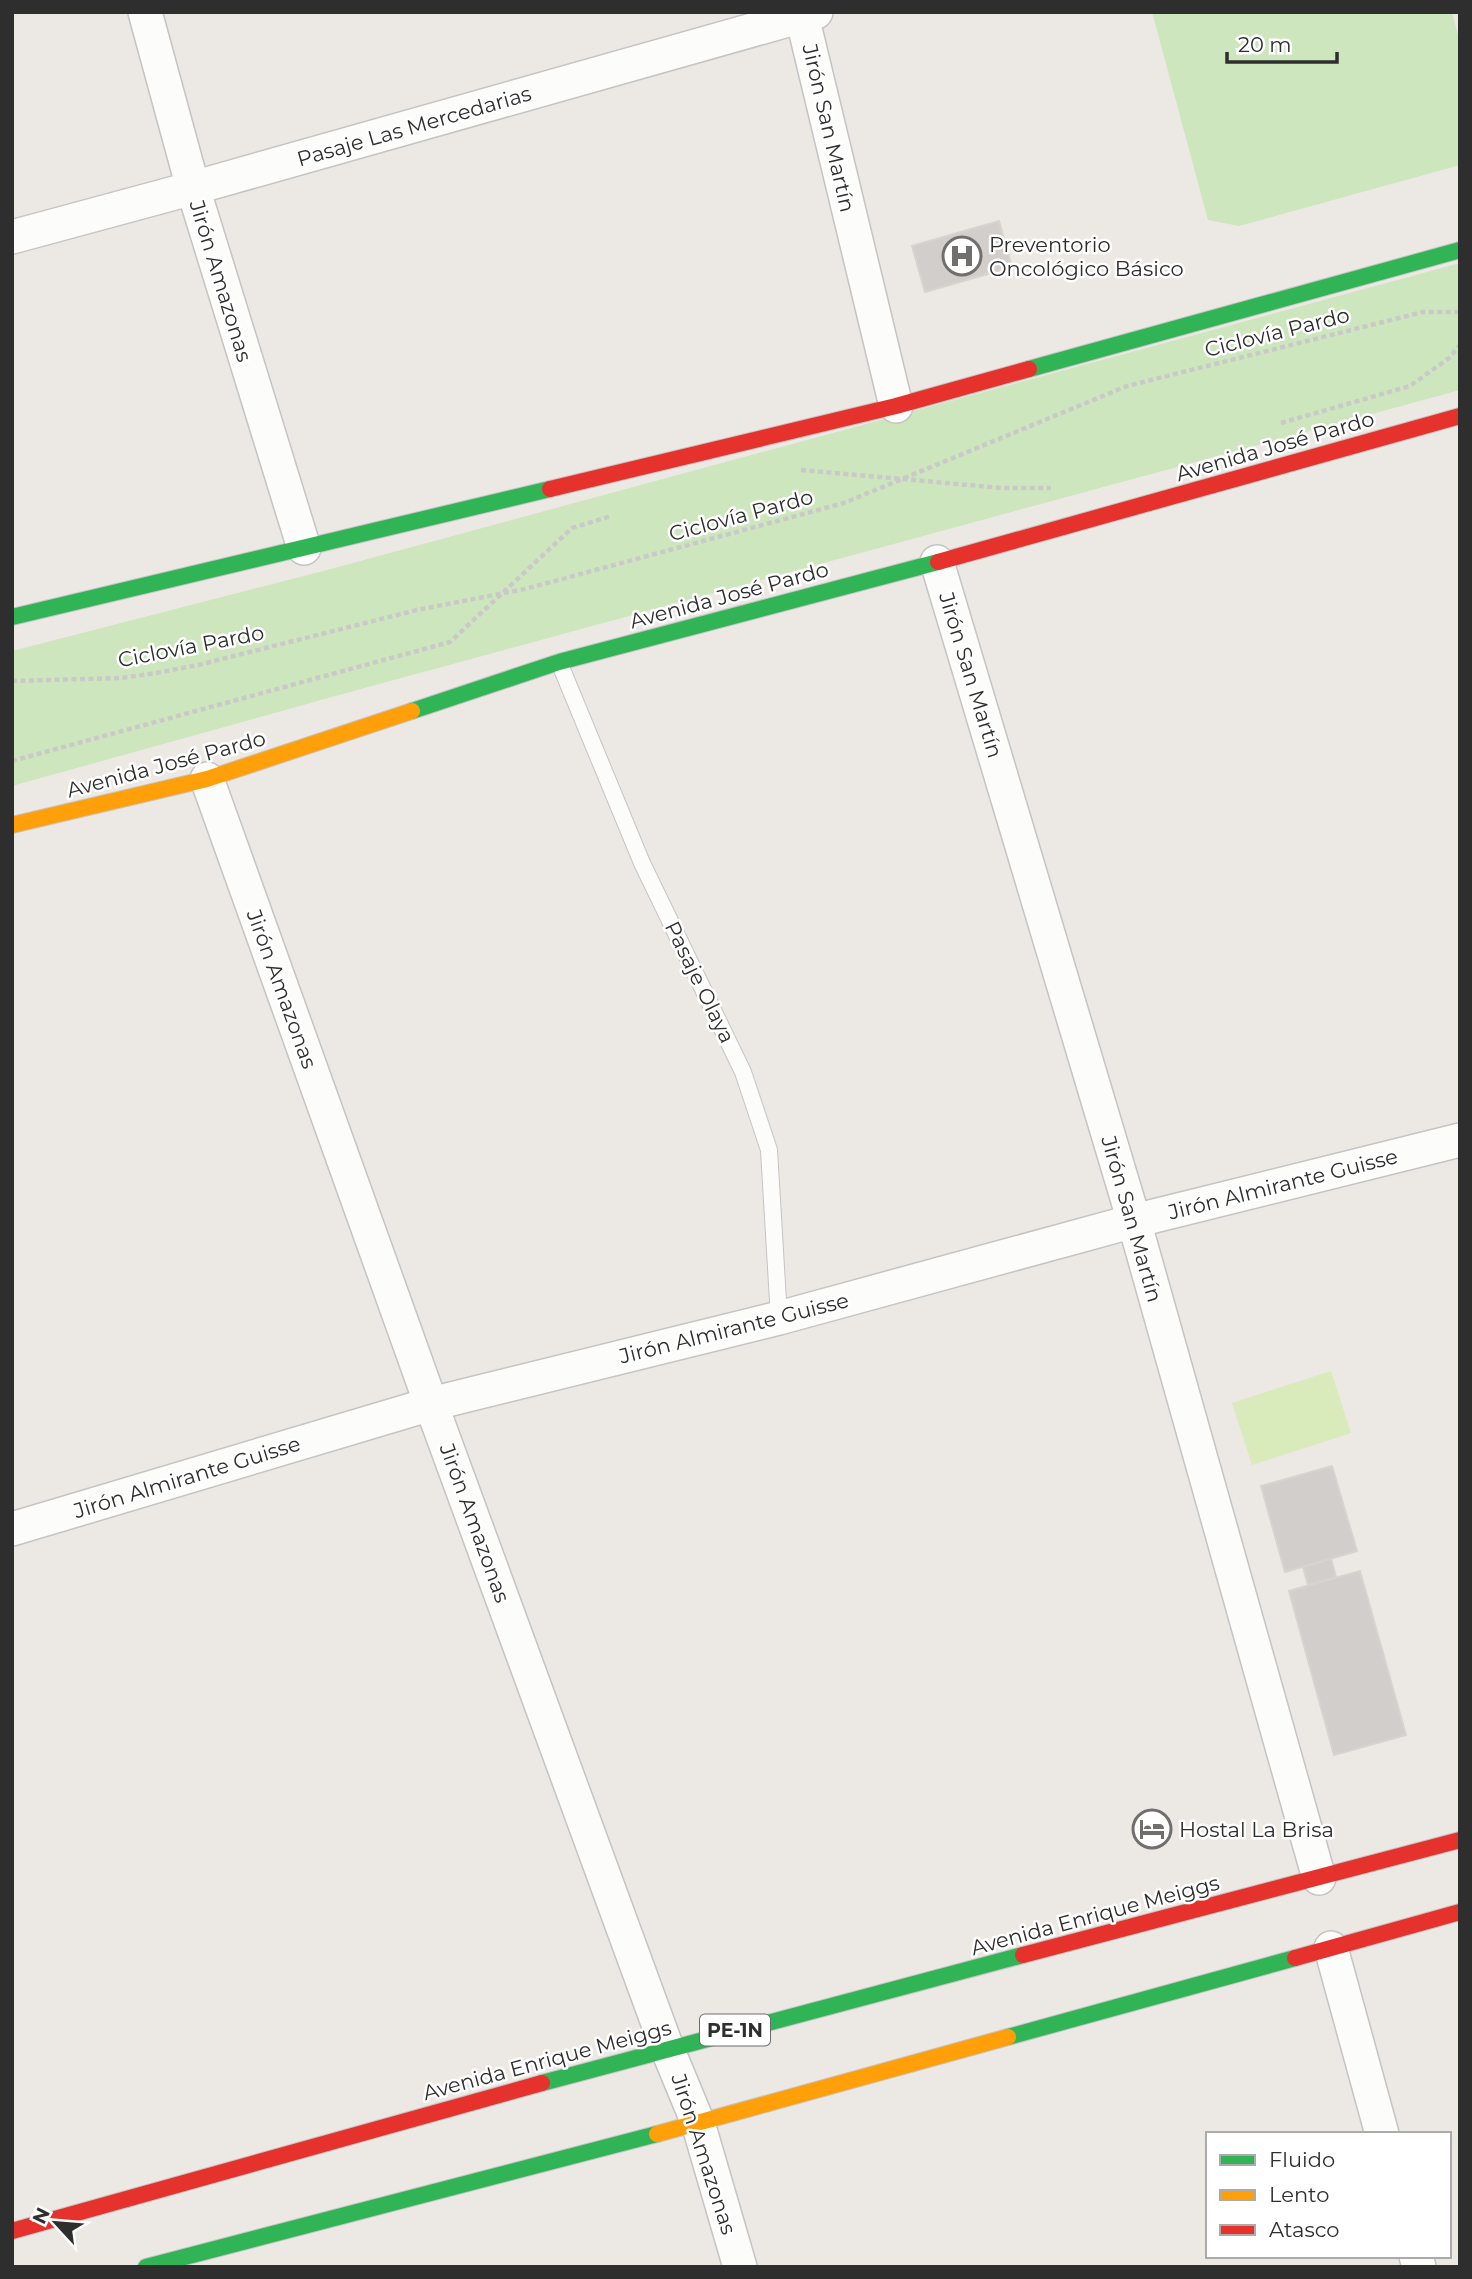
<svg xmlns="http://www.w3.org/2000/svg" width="1472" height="2279" viewBox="0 0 1472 2279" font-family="Montserrat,sans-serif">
<rect width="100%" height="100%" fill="#ece8e4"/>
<path fill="#cee6be" d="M1152,12H1452L1460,43V165L1239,226L1208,220Z
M1460,263V390L368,687L12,786V651L327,570Z"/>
<path fill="#d9eabb" d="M1331,1371L1351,1433L1252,1465L1232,1403Z"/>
<path fill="#d1cecb" stroke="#d7d4d0" stroke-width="2" d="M999,221L1012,267L925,292L912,246Z
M1332,1466L1357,1551L1285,1572L1261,1486Z
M1331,1559L1336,1577L1308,1585L1303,1567Z
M1360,1571L1406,1735L1334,1755L1289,1591Z"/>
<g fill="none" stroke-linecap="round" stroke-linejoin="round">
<defs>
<path id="lane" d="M559,662L642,863L743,1072L769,1150L779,1318"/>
<path id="street" d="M145,12L193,188L304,548
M801,12L896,406
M12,237L193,188L816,12
M937,562L1134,1221L1319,1878
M207,779L431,1404L667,2048L698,2123L740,2267
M12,1529L431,1404L779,1318L1134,1221L1460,1140
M1331,1948L1382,2134
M1416,2256L1419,2267"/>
<path id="fast" d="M1029,369L1460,250
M12,617L550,489
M412,711L559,662L938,562
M1008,2037L1295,1958
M542,2083L1023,1955
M146,2267L657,2134"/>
<path id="slow" d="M12,825L207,779L412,711
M657,2134L1008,2037"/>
<path id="jam" d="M550,489L896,406L1029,369
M938,562L1460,416
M1023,1955L1460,1840
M1295,1958L1460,1912
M12,2231L542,2083"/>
</defs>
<use href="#lane" stroke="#c5c4c5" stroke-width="18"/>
<use href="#street" stroke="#c5c4c5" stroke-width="36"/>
<use href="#fast" stroke="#c6c5c4" stroke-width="18"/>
<use href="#slow" stroke="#c6c5c4" stroke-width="18"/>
<use href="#jam" stroke="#c6c5c4" stroke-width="18"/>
<path stroke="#c9c9c8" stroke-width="4.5" stroke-dasharray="5 3.5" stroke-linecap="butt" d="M1281,423L1410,386L1449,358L1460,345
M801,470L1002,488H1051
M12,681L121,678L156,673L198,665L417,610L525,589L844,503L1127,386L1423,312H1460
M12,761L450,642L572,528L611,516"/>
<use href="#lane" stroke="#fcfcfb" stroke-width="16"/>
<use href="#street" stroke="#fcfcfb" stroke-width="33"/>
<use href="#fast" stroke="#30b455" stroke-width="16"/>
<use href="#slow" stroke="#ff9f0a" stroke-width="16"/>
<use href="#jam" stroke="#e5322d" stroke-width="16"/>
</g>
<defs>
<symbol id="hospital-ring" viewBox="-11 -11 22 22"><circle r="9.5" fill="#fff" stroke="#706f6e" stroke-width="1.5"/><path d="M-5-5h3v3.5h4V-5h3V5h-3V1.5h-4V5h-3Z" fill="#706f6e"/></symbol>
<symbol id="hotel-ring" viewBox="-11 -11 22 22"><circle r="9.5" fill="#fff" stroke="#706f6e" stroke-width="1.5"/><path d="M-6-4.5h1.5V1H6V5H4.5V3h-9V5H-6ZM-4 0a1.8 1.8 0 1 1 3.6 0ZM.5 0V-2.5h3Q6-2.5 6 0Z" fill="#706f6e"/></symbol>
</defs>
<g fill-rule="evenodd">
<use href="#hospital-ring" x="940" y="234" width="44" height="44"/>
<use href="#hotel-ring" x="1130" y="1807" width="44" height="44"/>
</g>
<g text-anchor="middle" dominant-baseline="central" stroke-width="5" stroke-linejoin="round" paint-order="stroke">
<rect fill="#fff" stroke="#6d6d6d" stroke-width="2" x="700" y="2014.5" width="70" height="31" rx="5"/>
<g font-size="19" font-weight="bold" fill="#2e2e2e">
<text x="735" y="2030">PE-1N</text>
</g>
<g font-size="21" fill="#2e2e2e" stroke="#fff">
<text transform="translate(414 126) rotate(-16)">Pasaje Las Mercedarias</text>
<text transform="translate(829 128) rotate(77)">Jirón San Martín</text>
<text transform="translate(221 281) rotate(73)">Jirón Amazonas</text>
<text transform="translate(1277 332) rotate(-14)">Ciclovía Pardo</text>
<text transform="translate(1275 446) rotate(-16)">Avenida José Pardo</text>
<text transform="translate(741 515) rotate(-15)">Ciclovía Pardo</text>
<text transform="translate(729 595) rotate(-15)">Avenida José Pardo</text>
<text transform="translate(191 646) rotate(-11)">Ciclovía Pardo</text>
<text transform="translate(971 675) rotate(73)">Jirón San Martín</text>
<text transform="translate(166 764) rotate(-15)">Avenida José Pardo</text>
<text transform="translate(700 982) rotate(64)">Pasaje Olaya</text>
<text transform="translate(282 989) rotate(70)">Jirón Amazonas</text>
<text transform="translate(1283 1184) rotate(-14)">Jirón Almirante Guisse</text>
<text transform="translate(1132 1219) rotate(74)">Jirón San Martín</text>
<text transform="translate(734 1328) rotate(-14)">Jirón Almirante Guisse</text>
<text transform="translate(187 1477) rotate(-17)">Jirón Almirante Guisse</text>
<text transform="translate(475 1523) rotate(70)">Jirón Amazonas</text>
<text transform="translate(1095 1915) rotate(-15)">Avenida Enrique Meiggs</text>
<text transform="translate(547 2060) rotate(-15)">Avenida Enrique Meiggs</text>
<text transform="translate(704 2154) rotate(72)">Jirón Amazonas</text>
</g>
<g font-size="21" fill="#2e2e2e" stroke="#fff" text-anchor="start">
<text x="989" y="244">Preventorio<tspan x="989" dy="24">Oncológico Básico</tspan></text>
<text x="1179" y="1829">Hostal La Brisa</text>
</g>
</g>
<rect width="1472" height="2279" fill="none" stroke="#2e2e2e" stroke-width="28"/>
<rect x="1206" y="2132" width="245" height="126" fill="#ffffff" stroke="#ababab" stroke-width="2"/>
<rect x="1220" y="2155" width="35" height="10" fill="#30b455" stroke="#ababab" stroke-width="2"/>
<text x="1269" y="2167" font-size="21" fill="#2e2e2e">Fluido</text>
<rect x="1220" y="2190" width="35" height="10" fill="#ff9f0a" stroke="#ababab" stroke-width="2"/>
<text x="1269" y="2202" font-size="21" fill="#2e2e2e">Lento</text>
<rect x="1220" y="2225" width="35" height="10" fill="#e5322d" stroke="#ababab" stroke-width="2"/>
<text x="1269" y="2237" font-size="21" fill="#2e2e2e">Atasco</text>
<g transform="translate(56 2223) rotate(296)" stroke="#ffffff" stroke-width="5" paint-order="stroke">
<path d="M0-5L12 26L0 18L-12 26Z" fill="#2e2e2e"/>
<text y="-10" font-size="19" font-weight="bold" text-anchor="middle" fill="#2e2e2e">N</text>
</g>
<path d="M1227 52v10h110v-10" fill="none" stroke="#2e2e2e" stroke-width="3.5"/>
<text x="1238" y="52" font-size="21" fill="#2e2e2e" stroke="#ffffff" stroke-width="5" paint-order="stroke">20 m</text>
</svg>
